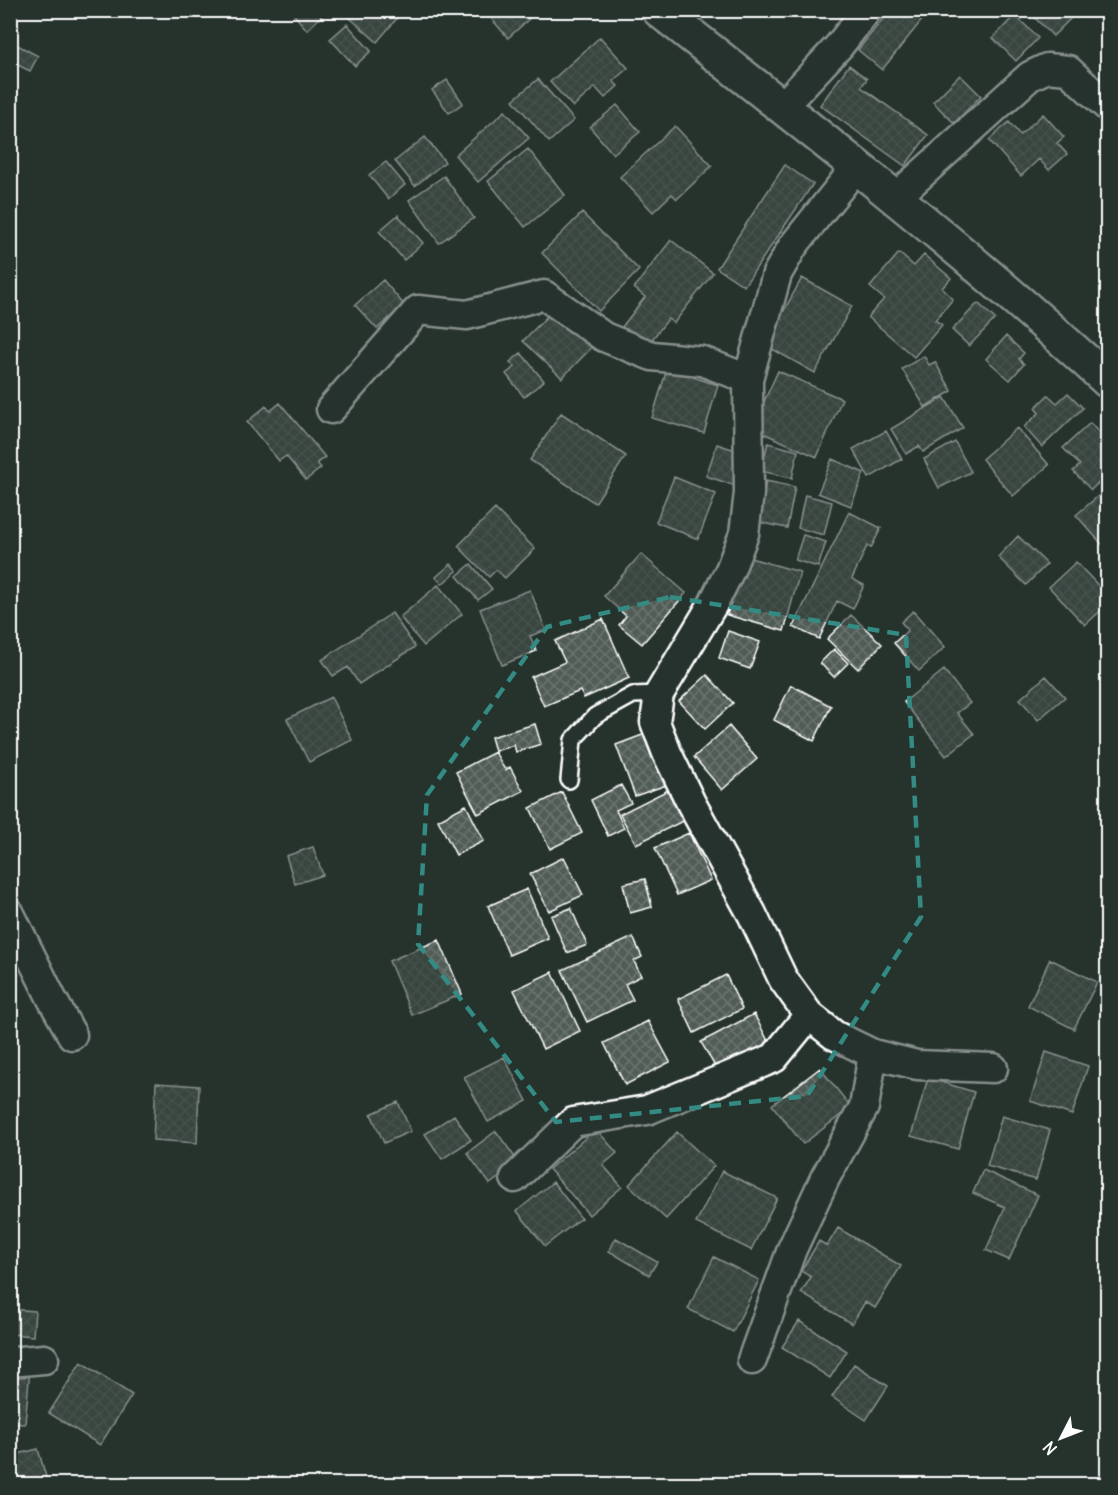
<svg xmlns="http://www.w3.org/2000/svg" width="1118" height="1495" viewBox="0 0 1118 1495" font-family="Delius,sans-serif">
<defs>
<pattern id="building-cross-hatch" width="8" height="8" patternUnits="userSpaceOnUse" patternTransform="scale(1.5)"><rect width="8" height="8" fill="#515c57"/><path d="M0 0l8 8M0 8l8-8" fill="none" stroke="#6b7470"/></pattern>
</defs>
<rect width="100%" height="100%" fill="#26332d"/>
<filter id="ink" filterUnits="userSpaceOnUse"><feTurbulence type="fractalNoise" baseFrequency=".0167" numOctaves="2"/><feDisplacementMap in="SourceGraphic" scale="12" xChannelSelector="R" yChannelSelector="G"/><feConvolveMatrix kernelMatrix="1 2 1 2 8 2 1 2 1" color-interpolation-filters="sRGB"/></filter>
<g filter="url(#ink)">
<path fill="url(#building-cross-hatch)" stroke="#fff" stroke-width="1.5" d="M290,10H328L307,30Z
M341,10H404L377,42Z
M484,10H521L529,19L508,38Z
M890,10H930L882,70L858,50Z
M1041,10H1079L1053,36L1034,17Z
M1015,15L1038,38L1016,61L993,38Z
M347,24L371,51L355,66L330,39Z
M600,37L628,68L613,81L618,86L605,98L595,87L573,107L550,82Z
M10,41L38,56L30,71L10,61Z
M849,65L867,79L861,87L928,135L905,166L820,105Z
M960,75L981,96L954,123L933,102Z
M538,79L574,120L549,142L513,100Z
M447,80L463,103L449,113L432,90Z
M617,105L640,132L613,154L590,127Z
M505,111L529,138L478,182L455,155Z
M1043,114L1064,137L1057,143L1067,154L1049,170L1039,159L1021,176L989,140L1009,122L1020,135Z
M675,126L712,166L677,199L672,194L653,212L620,177Z
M425,137L445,162L415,186L395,161Z
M528,149L565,195L525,227L488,181Z
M386,162L405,185L388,199L369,175Z
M785,165L813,184L744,286L717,268Z
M444,176L474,218L439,243L409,200Z
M582,213L639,270L599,311L542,253Z
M398,215L423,243L404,260L379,231Z
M671,240L713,273L674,323L668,319L646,347L622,327L645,297L634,288Z
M899,253L914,266L924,255L951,278L942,288L953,299L935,320L942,325L914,357L868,317L884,299L870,287Z
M802,278L852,306L815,373L765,345Z
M383,280L404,305L377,329L355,305Z
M978,303L995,319L969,346L952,330Z
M554,309L593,346L562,378L523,341Z
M1006,336L1024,353L1019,359L1024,364L1010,380L986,359Z
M521,353L544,381L524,397L506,374L515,367L510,362Z
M924,356L929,365L935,362L952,391L925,407L902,369Z
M667,369L718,385L704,433L652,418Z
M778,371L842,399L817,457L752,428Z
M1068,393L1083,408L1042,447L1024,427L1039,413L1035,408L1048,395L1057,403Z
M944,397L963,428L923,452L919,446L906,454L891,429Z
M280,403L325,457L317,463L321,468L306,480L286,456L279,461L247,422L266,406L270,411Z
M561,413L626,456L595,503L530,460Z
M1090,423L1108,442V488L1105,490L1098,483L1091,490L1073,471L1080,465L1063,448Z
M1017,428L1049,465L1013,496L982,459Z
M886,431L902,459L869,478L853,449Z
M955,442L971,472L939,488L924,459Z
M768,443L798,451L792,478L761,471Z
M717,444L744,453L733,485L706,476Z
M832,459L864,473L851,506L818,493Z
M674,477L716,494L698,539L656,522Z
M766,481L795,487L787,528L758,522Z
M1104,491L1108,495V551L1076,515Z
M805,495L832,502L824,535L798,528Z
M495,509L535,549L505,578L496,570L489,577L458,546Z
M849,512L881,528L871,548L867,546L852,579L864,585L853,609L837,601L819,639L793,627Z
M803,535L826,542L818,567L795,560Z
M1018,536L1047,564L1026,585L998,557Z
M641,554L686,593L642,644L619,625L626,616L604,596Z
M743,556L800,572L784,631L727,615Z
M1076,562L1108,596V604L1085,625L1049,587Z
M451,564L457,571L442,584L436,577Z
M471,564L492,589L478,600L457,576Z
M438,585L462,614L424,646L400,617Z
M530,590L546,630L530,636L536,651L502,665L480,609Z
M913,611L945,647L919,671L894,643L908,630L901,622Z
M392,613L415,647L359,684L348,667L333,676L322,660Z
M851,615L882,644L858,669L827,639Z
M603,619L629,678L584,698L580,691L544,706L531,677L565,662L555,641Z
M728,631L760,642L750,669L719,658Z
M834,649L848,663L834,677L820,663Z
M944,670L970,703L957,713L974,734L946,756L904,702Z
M707,675L733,703L705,729L679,701Z
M1046,676L1065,697L1038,720L1020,699Z
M791,685L831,706L814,741L774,720Z
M331,697L352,740L309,762L287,719Z
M535,724L541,744L516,752L514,745L495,751L491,737Z
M729,726L757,759L722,790L694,757Z
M653,731L672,783L635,796L616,745Z
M495,752L505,770L510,767L523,791L478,814L456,772Z
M621,785L631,803L616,810L624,828L608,836L591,800Z
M672,788L687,819L636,844L620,814Z
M562,792L582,833L550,849L530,808Z
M466,805L484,841L456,855L438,820Z
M689,833L711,880L677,895L655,848Z
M313,847L323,875L295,884L286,856Z
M564,857L583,895L549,911L530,874Z
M645,879L652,907L630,913L623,884Z
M527,889L548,938L509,955L488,906Z
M571,908L587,945L567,953L551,916Z
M633,937L642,957L634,961L641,976L625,984L633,1000L587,1022L562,970Z
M439,940L462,994L412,1015L389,961Z
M1050,959L1097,982L1074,1029L1028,1006Z
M552,972L580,1031L543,1049L514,990Z
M726,975L742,1009L694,1033L678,999Z
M754,1014L769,1043L717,1070L701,1042Z
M648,1021L670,1062L625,1085L604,1043Z
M1046,1052L1088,1066L1072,1115L1030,1101Z
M504,1057L527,1101L488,1122L464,1077Z
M820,1068L851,1107L803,1144L772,1105Z
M928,1078L974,1092L958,1149L911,1136Z
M156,1083L199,1086L197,1143L153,1140Z
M398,1102L411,1131L384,1143L371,1114Z
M454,1115L471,1140L442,1159L425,1134Z
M1002,1116L1050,1130L1036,1180L987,1166Z
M596,1129L617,1153L603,1165L622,1187L589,1215L549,1169Z
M496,1131L519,1163L490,1184L467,1153Z
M677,1132L714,1166L666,1219L629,1185Z
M983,1170L1038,1195L1009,1260L986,1250L1005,1207L973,1193Z
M722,1171L777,1198L751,1250L696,1223Z
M553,1182L581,1218L545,1246L517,1211Z
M838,1228L901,1266L875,1308L865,1302L852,1324L801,1293L811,1277L801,1271L819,1241L827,1246Z
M616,1238L657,1262L649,1275L609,1251Z
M714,1257L759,1280L733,1332L688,1309Z
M10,1309L35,1311L33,1336L10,1334Z
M799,1321L847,1351L830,1378L782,1347Z
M81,1362L132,1395L100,1445L49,1413Z
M854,1364L888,1386L866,1420L832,1397Z
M10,1367L30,1369L25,1424L10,1423Z
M38,1449L48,1484H10V1456Z"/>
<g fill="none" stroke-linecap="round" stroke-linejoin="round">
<defs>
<path id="lane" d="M569,780L573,740L595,716L633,695L659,694"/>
<path id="street" d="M782,107L839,46L867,10
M857,166L793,246L777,274L748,379L749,493L744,534L730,570L713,604L659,694L655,722L667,753L691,803L752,914L783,979L809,1015L834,1035L873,1054L917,1065L993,1068
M895,198L1030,76L1047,68L1068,70L1108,107
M331,409L418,310L467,315L544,295L604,337L652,356L702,361L748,379
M10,914L52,999L72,1035
M515,1178L573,1122L647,1110L774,1058L809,1015
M752,1360L792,1249L825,1178L864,1107L873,1054
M10,1362L44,1359"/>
<path id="primary" d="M659,10C812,130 965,250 1108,381"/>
</defs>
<use href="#lane" stroke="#fff" stroke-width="20"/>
<use href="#street" stroke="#fff" stroke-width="33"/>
<use href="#primary" stroke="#fff" stroke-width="38"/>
<use href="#lane" stroke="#26332d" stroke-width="15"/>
<use href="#street" stroke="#26332d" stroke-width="28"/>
<use href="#primary" stroke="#26332d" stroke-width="33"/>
</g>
</g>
<path d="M0 0H1118V1495H0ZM670,597L906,635L921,917L807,1096L556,1122L418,944L427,795L547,627Z" fill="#26332d" fill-opacity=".55" fill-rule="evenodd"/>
<path fill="none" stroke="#338b84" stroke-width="4.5" stroke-dasharray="12 8" stroke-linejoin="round" d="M670,597L906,635L921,917L807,1096L556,1122L418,944L427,795L547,627Z"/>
<rect width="1118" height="1495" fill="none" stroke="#26332d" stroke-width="36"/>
<rect x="18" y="18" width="1082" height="1459" fill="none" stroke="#fff" stroke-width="2" filter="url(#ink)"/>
<g transform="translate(1061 1438) rotate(228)" stroke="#26332d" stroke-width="4.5" paint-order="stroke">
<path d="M0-4.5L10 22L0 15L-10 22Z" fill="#ffffff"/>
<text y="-9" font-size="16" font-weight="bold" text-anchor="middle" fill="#ffffff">N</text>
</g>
</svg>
